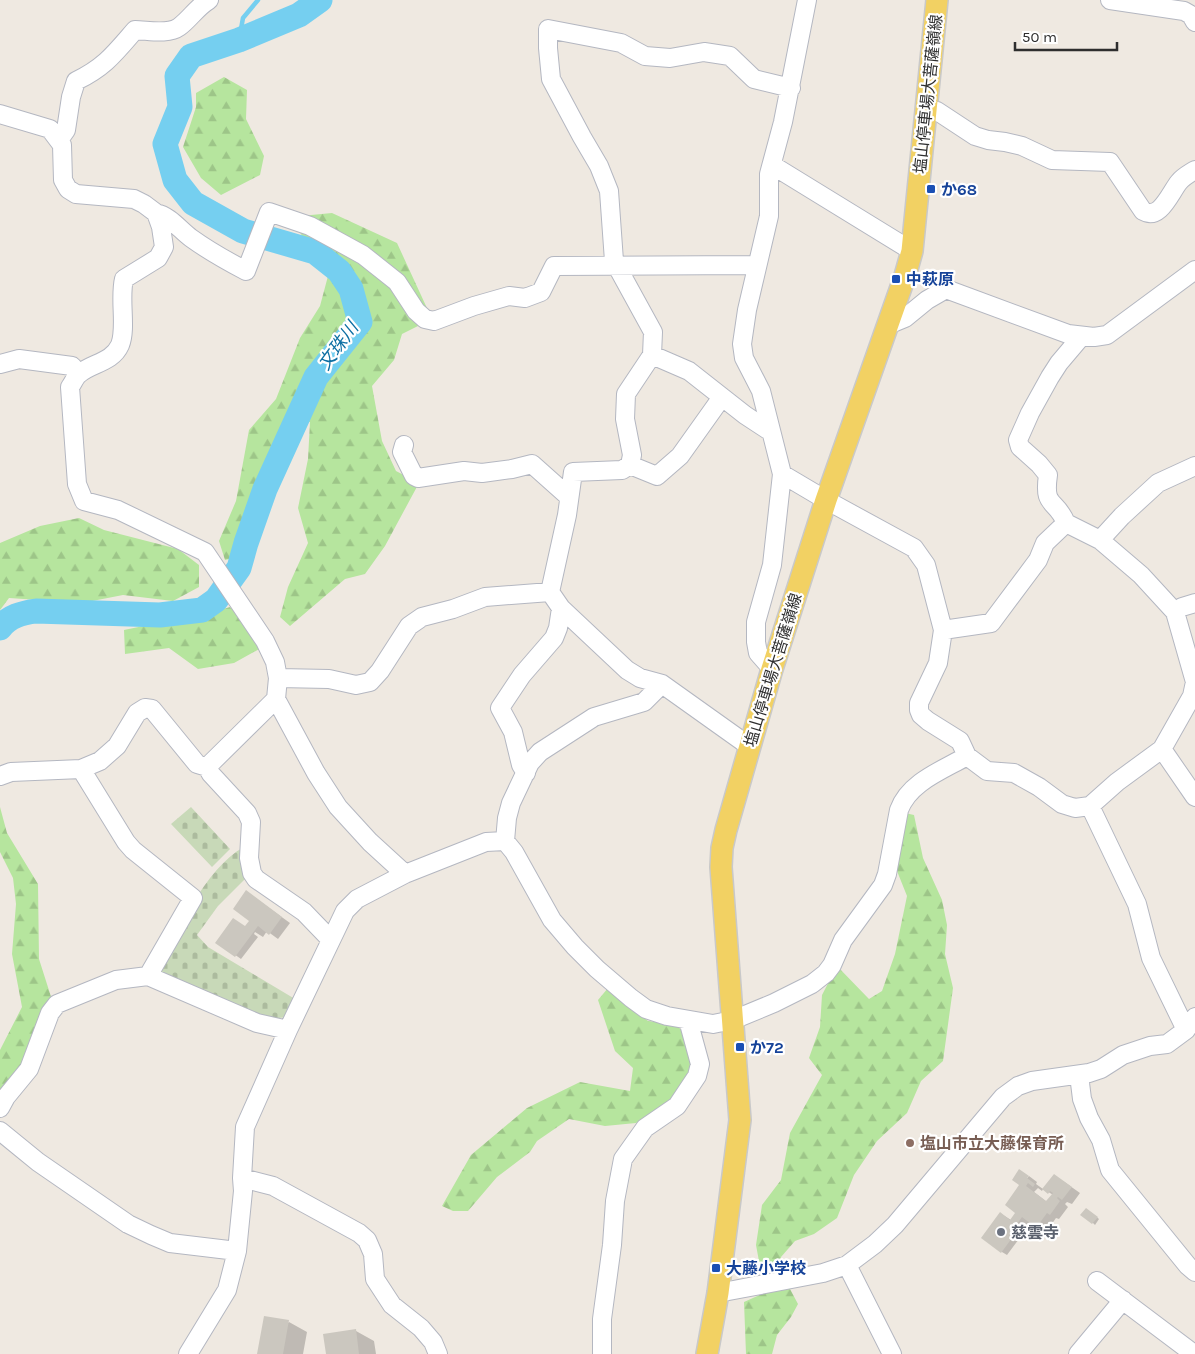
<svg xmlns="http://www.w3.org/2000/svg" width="1195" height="1354" viewBox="0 0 1195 1354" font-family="Karla,'Noto Sans JP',sans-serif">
<defs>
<pattern id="forest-firs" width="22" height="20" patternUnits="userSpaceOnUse" patternTransform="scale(1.25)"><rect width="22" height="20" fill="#b6e59e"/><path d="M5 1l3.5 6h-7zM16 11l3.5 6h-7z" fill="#9dc588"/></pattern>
<pattern id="cemetery-stones" width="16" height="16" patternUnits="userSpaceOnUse" patternTransform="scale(1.25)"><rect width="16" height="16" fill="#c8d9b8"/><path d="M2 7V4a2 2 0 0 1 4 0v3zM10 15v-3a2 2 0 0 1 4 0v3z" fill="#acbb9e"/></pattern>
</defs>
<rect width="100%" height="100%" fill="#efe9e1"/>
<path fill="url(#forest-firs)" d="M224,77L247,90L246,119L264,156L260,175L221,195L201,178L183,147L196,107V93Z
M332,213L397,243L432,319L402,334L394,360L372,386L382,441L396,471L419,483L385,546L365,574L345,579L290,626L280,617L288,587L308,543L298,508L308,459L310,422L286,424L262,481L234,558L225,560L219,541L236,501L249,430L276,399L300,338L320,306L328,276L290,217Z
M79,518L104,530L178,549L199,565V587L173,601L123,595L82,603L9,598L0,610V543L40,526Z
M230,607L246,623L261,648L234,663L198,669L169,648L125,654L124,630L153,624L182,622Z
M0,807L7,833L38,884L39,959L53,1003L25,1067L0,1096V1050L22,1007L12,954L16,904L13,878L0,852Z
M905,813L914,815L923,858L942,900L947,925L945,954L953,988L943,1061L921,1081L907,1113L877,1141L854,1175L837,1218L814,1234L795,1241L781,1257L779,1270L761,1272L756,1245L762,1205L781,1180L790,1133L822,1075L809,1058L820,1027L822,995L837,966L869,999L882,991L895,954L907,896L891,856Z
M608,988L648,1021L677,1025L688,1039L696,1067L674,1104L636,1123L605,1126L569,1119L537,1141L530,1152L497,1177L468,1211H453L442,1206L471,1155L527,1108L580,1082L630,1091L633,1068L615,1051L598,1000Z
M790,1289L798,1304L791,1317L777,1335L772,1354H746L744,1302L771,1290Z"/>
<path fill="url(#cemetery-stones)" d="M191,807L230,849L212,867L171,824Z
M244,847L250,874L218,906L197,935L208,947L295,999L287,1017L263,1020L153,974C174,937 206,867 244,847Z"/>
<path fill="#0003" d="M247,892L290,923L278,939L267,931L263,937L255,932L254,934L258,937L241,959L217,942L245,927L251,920Z
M1029,1176L1037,1182L1036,1184L1043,1189L1042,1191L1038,1188L1034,1192L1047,1202L1053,1195L1044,1189L1063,1181L1080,1193L1072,1204L1067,1202L1065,1204L1068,1207L1059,1219L1056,1218L1046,1232L1031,1222L1026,1228L1018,1224L1017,1225L1025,1231L1007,1255L1002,1252L1000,1213L1011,1220L1017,1212L1021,1185Z
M1089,1211L1099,1219L1095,1225L1093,1223Z
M289,1322L307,1332L303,1354H259Z
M356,1331L374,1341L376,1354H327Z"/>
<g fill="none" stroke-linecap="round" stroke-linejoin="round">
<path stroke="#75cff0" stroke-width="4.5" d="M239,40L243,18L258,0"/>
<path stroke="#75cff0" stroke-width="25" d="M0,628C9,616 22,613 36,611L160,615L202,610L216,600L239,568L246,543L265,489L316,377L360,322L351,289L339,271L315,252L243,231L193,203L175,180L165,144L180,107L177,76L191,56L239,40L299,15L320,0"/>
</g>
<path fill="#cbc7bf" d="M246,890L282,917L269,935L258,926L235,957L215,943L233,918L245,926L249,921L233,909Z
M1019,1169L1029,1176L1027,1178L1035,1184L1033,1187L1028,1183L1026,1186L1046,1201L1053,1193L1050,1191L1048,1194L1042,1189L1054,1174L1072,1187L1062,1200L1058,1197L1057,1198L1060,1201L1050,1215L1047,1213L1036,1228L1022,1217L1017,1224L1020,1227L1001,1253L981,1238L1000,1212L1010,1220L1015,1213L1005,1205L1019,1185L1012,1180Z
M1086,1208L1098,1217L1092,1224L1080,1215Z
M264,1316L289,1320L283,1354H257Z
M356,1329L359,1354H326L323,1334Z"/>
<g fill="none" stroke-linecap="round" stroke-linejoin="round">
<defs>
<path id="minor" d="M1110,0L1184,11L1191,15L1195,22
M926,110L937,111L975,136L988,140L1005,142L1022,146L1052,160L1110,162L1143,211C1160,221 1170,193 1179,182C1184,176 1189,174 1195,170
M0,114L50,129L62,145L63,180L68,189L76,194L134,199L144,204L156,213L161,227L164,247L158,258L124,279C119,299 127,328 120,345C112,363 91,363 79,374C75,377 73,383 70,387L77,484L84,501L118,510L205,552L265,641L275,662L278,678L276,699L316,773L338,807L370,842L405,874
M59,140L66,130L71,97L76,81C105,67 115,53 135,30C147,30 168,35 179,27C190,19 197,7 209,0
M772,165L912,251
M156,213C170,216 180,230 191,238C209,251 227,261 246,271L269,212L310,226L363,255L397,282L416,311L425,319L434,321L474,306L509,296L525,298L541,292L554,266L756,265
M888,325L905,318L927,300L946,289L1068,334L1094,337L1107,335L1195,270
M652,355L689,371L745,415L771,432
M0,364L19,359L72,366L79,374
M404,445L402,452L414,476L418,478L464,471L482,473L512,469L532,464L569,497
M630,465L657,476L680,456L722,397
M782,474L826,500L914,548L926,565L943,630L938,663L919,703V710L921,715L928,721L960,741L967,756L987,771L1014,773L1039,787L1062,804L1075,808L1090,806L1117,782L1162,749L1192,696L1195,682L1175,612L1141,575L1100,540
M1066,523C1056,498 1043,509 1048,475L1039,464L1020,447L1018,440L1030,413L1050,377L1059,363L1081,337
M550,592L561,608L627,670L640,678L662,684L749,746
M1175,612L1182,607L1195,603
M943,630L991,623L1038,560L1045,543L1066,523L1100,540L1122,516L1158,483L1195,466
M772,669L758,653L756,642V622L772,565L782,474L761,391L744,358L742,344L747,310L769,216V174L783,122L807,0
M278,678L329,679L356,685L370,682L380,671L409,626L422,617L453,609L485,597L550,592L567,515L573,472L622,470L630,465L632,455L625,419L626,394L652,355L653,332L614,261L609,191L599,166L582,137L551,79L548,48V29L621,43L645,56L670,58L704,52L730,56L754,79L791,88
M1162,749L1195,797
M207,767L211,774L247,813L251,822L249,858L252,873L256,879L304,912L331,940
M81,769L126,842L133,850L193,898L148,976
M526,773L521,765L513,732L500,708L522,675L554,638L558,628L561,608
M0,776L11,772L81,769L100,761L117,746L137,713L145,708L152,709L197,764L207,767L276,699
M1090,806L1137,904L1151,958L1186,1030
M505,841L507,818L511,803L530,763L540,752L594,717L644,702L662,684
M1079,1075L1082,1099L1089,1118L1101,1140L1110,1170L1188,1266L1195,1272
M0,1108L6,1097L29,1069L50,1013L57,1004L116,980L148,976L257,1023L288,1030
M0,1131L38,1162L128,1224L151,1235L170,1243L237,1251
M242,1178L273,1186L359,1233L367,1240L373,1254L375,1279L392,1305L421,1328L433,1342L438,1354
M847,1265L892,1354
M1097,1281L1194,1354
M718,1293L823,1273L847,1265L875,1244L895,1225L1003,1097L1018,1086L1032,1081L1089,1073L1101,1069L1123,1055L1150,1046L1167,1044L1186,1030L1195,1017
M188,1354L227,1290L237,1251L243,1191L242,1178L245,1127L288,1030L345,911L357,899L405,874L486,842L505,841L514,852L552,920L575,947L597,969L631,998L646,1009L667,1016L713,1024L733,1020L774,1003L812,984L826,973L832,965L843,940L883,885L887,874L899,810C909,782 943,770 967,756
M602,1354V1319L612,1245L615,1201L623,1159L645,1128L677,1106L697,1076L700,1064L688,1020
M1078,1354L1123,1300"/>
<path id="major" d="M707,1354L718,1293L740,1120L721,867L722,848L726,830L772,669L826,500L905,276L912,251L937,0"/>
</defs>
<use href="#minor" stroke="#b4b7c1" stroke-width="20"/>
<use href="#major" stroke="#c9c9c9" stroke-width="24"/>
<use href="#minor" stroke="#fff" stroke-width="18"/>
<use href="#major" stroke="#f2d163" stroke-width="21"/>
</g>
<g fill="#1a4fb4" stroke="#fff" stroke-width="2">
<rect x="926" y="184" width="10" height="10" rx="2.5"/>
<rect x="891" y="274" width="10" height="10" rx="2.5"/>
<rect x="735" y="1042" width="10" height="10" rx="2.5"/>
<rect x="711" y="1263" width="10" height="10" rx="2.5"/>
</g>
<circle fill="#8d6e63" stroke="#fff" stroke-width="2" cx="910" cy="1143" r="5"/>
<circle fill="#6b7280" stroke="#fff" stroke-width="2" cx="1001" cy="1232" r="5"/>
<g text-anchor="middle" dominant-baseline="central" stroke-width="4.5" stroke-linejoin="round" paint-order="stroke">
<g font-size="16" fill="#2e2e2e" stroke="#fff">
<text transform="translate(928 94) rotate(-84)">塩山停車場大菩薩嶺線</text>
<text transform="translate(773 670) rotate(-73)">塩山停車場大菩薩嶺線</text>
</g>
<g font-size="16" font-weight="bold" fill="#164399" stroke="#fff" text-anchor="start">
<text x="941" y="189">か68</text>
<text x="906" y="279">中萩原</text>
<text x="750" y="1047">か72</text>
<text x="726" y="1268">大藤小学校</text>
</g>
<g font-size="16" font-weight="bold" fill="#785e54" stroke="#fff" text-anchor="start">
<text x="920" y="1143">塩山市立大藤保育所</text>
</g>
<g font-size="16" font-weight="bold" fill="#5b616d" stroke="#fff" text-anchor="start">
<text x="1011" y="1232">慈雲寺</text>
</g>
<g font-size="18" font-style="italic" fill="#0d6fa3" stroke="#fff">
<text transform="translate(338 346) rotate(-54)">文珠川</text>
</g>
</g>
<path d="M1015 42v8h102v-8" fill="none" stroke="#2e2e2e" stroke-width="2.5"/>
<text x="1022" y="42" font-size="15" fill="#2e2e2e" stroke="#ffffff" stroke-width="4" paint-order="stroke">50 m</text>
</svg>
